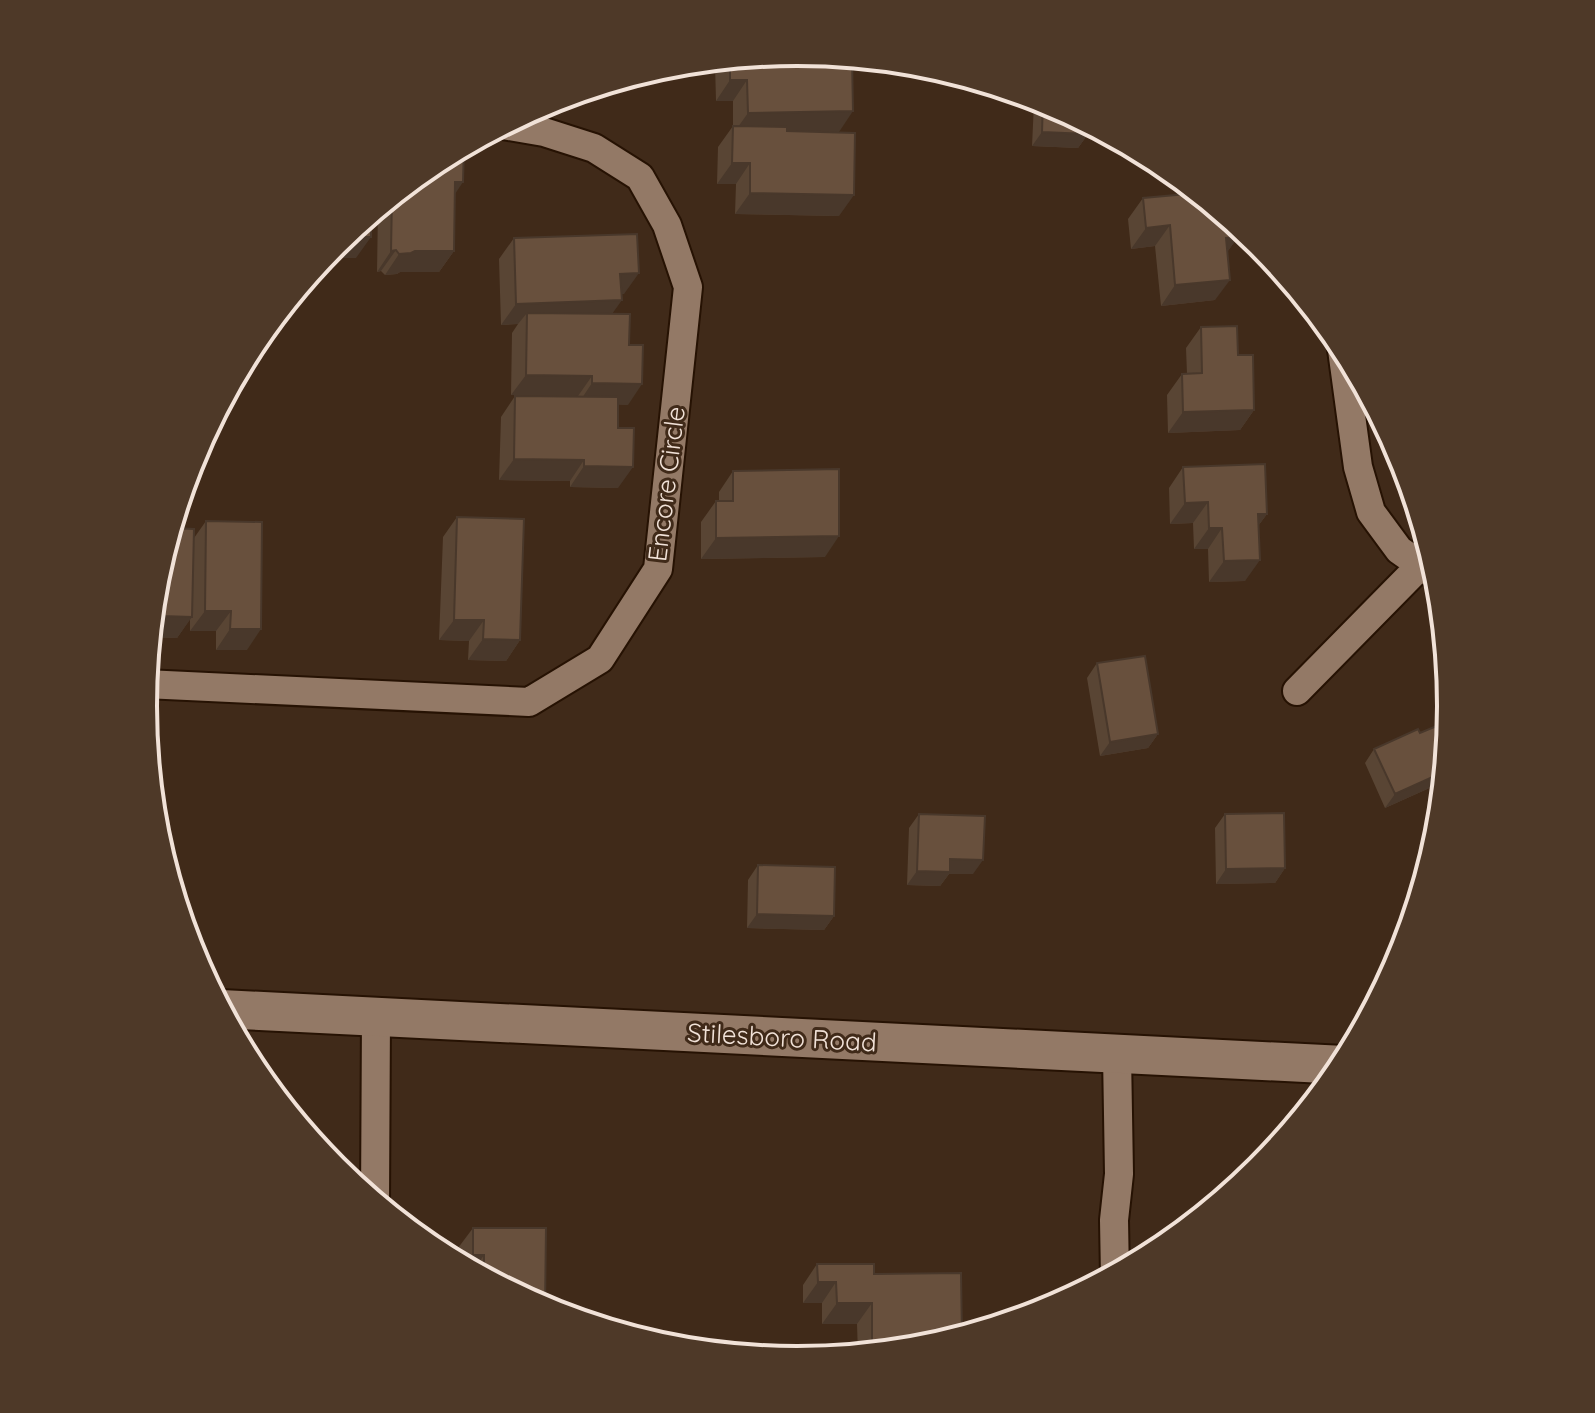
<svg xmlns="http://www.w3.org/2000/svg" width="1595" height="1413" viewBox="0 0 1595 1413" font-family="Quicksand,sans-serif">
<rect width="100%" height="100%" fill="#402a19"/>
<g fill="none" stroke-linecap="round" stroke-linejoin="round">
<defs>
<path id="minor" d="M1341,342L1358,467L1371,512L1399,550L1439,578
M145,684L529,702L600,659L658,569L688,287L667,225L640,177L594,148L544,132L503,125
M1297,691L1421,565
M375,1202L376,1016
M1115,1276L1114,1220L1119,1174L1117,1054"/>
<path id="secondary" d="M221,1009L1344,1065"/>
</defs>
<use href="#minor" stroke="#261203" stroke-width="32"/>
<use href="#secondary" stroke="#261203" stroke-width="42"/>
<use href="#minor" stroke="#937966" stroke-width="28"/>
<use href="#secondary" stroke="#937966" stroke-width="38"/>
</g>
<path fill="#594534" d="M798,52L839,132H822L839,216L735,214L736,184H717L718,147L733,126V101H716L715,64L718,60Z
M1037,98L1048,102L1088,134L1078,148L1032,146L1034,103Z
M434,162L455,194L454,251L439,272H400L397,274L385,275L381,271L377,272L378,208Z
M1143,198L1238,237L1227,252L1215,300L1161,306L1155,246L1131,249L1128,219Z
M514,238L624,294H621L612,314L628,405L618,404V488L570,487V481L499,480L501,417L515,396H578L511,395L512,333L518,324L501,325L499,259Z
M1201,327L1238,355L1254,410L1240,430L1168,433L1167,395L1182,374H1187L1186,348Z
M1183,467L1267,514L1258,526L1245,581L1209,582L1208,549H1194L1193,523L1170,524L1169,488Z
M733,471L825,557L701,559V522L716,501H719V492Z
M457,517L520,640L506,661L468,660L469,641L439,640L443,537Z
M206,521L247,650H216V631H190V619L177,638L150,637L156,578L194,538Z
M1097,663L1158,734L1148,748L1100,756L1087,678Z
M1420,733L1446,740L1449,738L1445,781L1385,808L1365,763L1374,749Z
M919,814L973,874H949L940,886L907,885L909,828Z
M1225,814L1285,868L1275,883L1216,884L1215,828Z
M758,865L834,916L824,930L747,928L748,880Z
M473,1228L545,1310L458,1264V1248Z
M817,1264L874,1274L925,1348L858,1355L857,1324H822V1303H803V1285Z"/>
<path fill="#49382b" d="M730,80H747L733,101H716Z
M853,111L839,132L733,134L748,113Z
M1042,132L1088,134L1078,148L1032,146Z
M732,163H750L736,184H717Z
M455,182H463L449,203Z
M750,193L854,195L839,216L735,214Z
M1170,225L1155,246L1131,249L1146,228Z
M343,237H371L356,258H323L335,243Z
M1238,237L1223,258L1226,238Z
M396,250L381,271L377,272L391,251Z
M415,251H454L439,272H400L397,274L385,275L399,254Z
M639,273L624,294H606L620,274Z
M1230,280L1215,300L1161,306L1175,285Z
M622,300L607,321L527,313L518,324L501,325L516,304Z
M526,375L592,376L578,396L511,395Z
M592,383L642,384L628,405L578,404Z
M1254,410L1240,430L1168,433L1183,412Z
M514,459L584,460L570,481L499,480Z
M584,466L633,467L618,488L570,487Z
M1208,502L1193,523L1170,524L1185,503Z
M1258,514H1267L1252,534Z
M1209,528H1222L1208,549H1194Z
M839,536L825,557L701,559L716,538Z
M1260,560L1245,581L1209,582L1224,561Z
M153,607H161L151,621Z
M205,611H231L216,631H190Z
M161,616L192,617L177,638L150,637V631Z
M454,620H484L469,641L439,640Z
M230,629H261L247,650H216Z
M483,639L520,640L506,661L468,660Z
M1158,734L1148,748L1100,756L1110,742Z
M1446,771L1445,781L1385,808L1395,794Z
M950,859L983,860L973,874H949L940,886L907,885L917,871Z
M1285,868L1275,883L1216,884L1226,869Z
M757,914L834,916L824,930L747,928Z
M473,1255H484L473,1271L464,1267Z
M818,1282H836L822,1303H803Z
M837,1303H872L857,1324H822Z
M936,1345L925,1348L867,1354L872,1346Z"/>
<path fill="#68503d" stroke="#49382b" stroke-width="2" d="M798,52L852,57L853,111L748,113L747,80H730V59Z
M1043,100L1088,123V134L1042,132Z
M733,126L787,127V131L855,133L854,195L750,193V163H732Z
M464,146L463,182H455L454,251H415L411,253L399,254L396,250L391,251L392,196L434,162Z
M1198,193L1236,224L1238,237L1226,238L1230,280L1175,285L1170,225L1146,228L1143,198Z
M371,214V237H343Z
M637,234L639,273L620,274L622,300L516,304L514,238Z
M527,313L630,314L629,345H643L642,384L592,383V376L526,375Z
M1237,326L1238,355H1253L1254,410L1183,412L1182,374L1202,373L1201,327Z
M515,396L618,397V428H634L633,467L584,466V460L514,459Z
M1265,464L1267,514H1258L1260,560L1224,561L1222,528H1209L1208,502L1185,503L1183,467Z
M839,469V536L716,538V501H733V471Z
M457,517L524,519L520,640L483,639L484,620H454Z
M206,521L262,522L261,629H230L231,611H205Z
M171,528L194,529L192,617L161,616V607H153L156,578Z
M1145,656L1158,734L1110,742L1097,663Z
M1439,725L1446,740L1449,738L1446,771L1395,794L1374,749L1418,729L1420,733Z
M1284,813L1285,868L1226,869L1225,814Z
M919,814L985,816L983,860L950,859V872L917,871Z
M758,865L835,867L834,916L757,914Z
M473,1228H546L545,1310L484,1277V1255H473Z
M817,1264H874V1274L961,1273L962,1337L936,1345L872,1346V1303H837L836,1282H818Z"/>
<g text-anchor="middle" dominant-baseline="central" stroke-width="6" stroke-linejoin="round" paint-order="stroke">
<g font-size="26" fill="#f1e2d8" stroke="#402a19">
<text transform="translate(666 484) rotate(-83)">Encore Circle</text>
<text transform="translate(782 1037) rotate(3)">Stilesboro Road</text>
</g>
</g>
<path d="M0 0H1595V1413H0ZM157 706a640 640 0 1 1 1280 0a640 640 0 1 1-1280 0Z" fill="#4e3928" fill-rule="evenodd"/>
<path fill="none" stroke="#f1e2d8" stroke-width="4" d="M157 706a640 640 0 1 1 1280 0a640 640 0 1 1-1280 0Z"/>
</svg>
